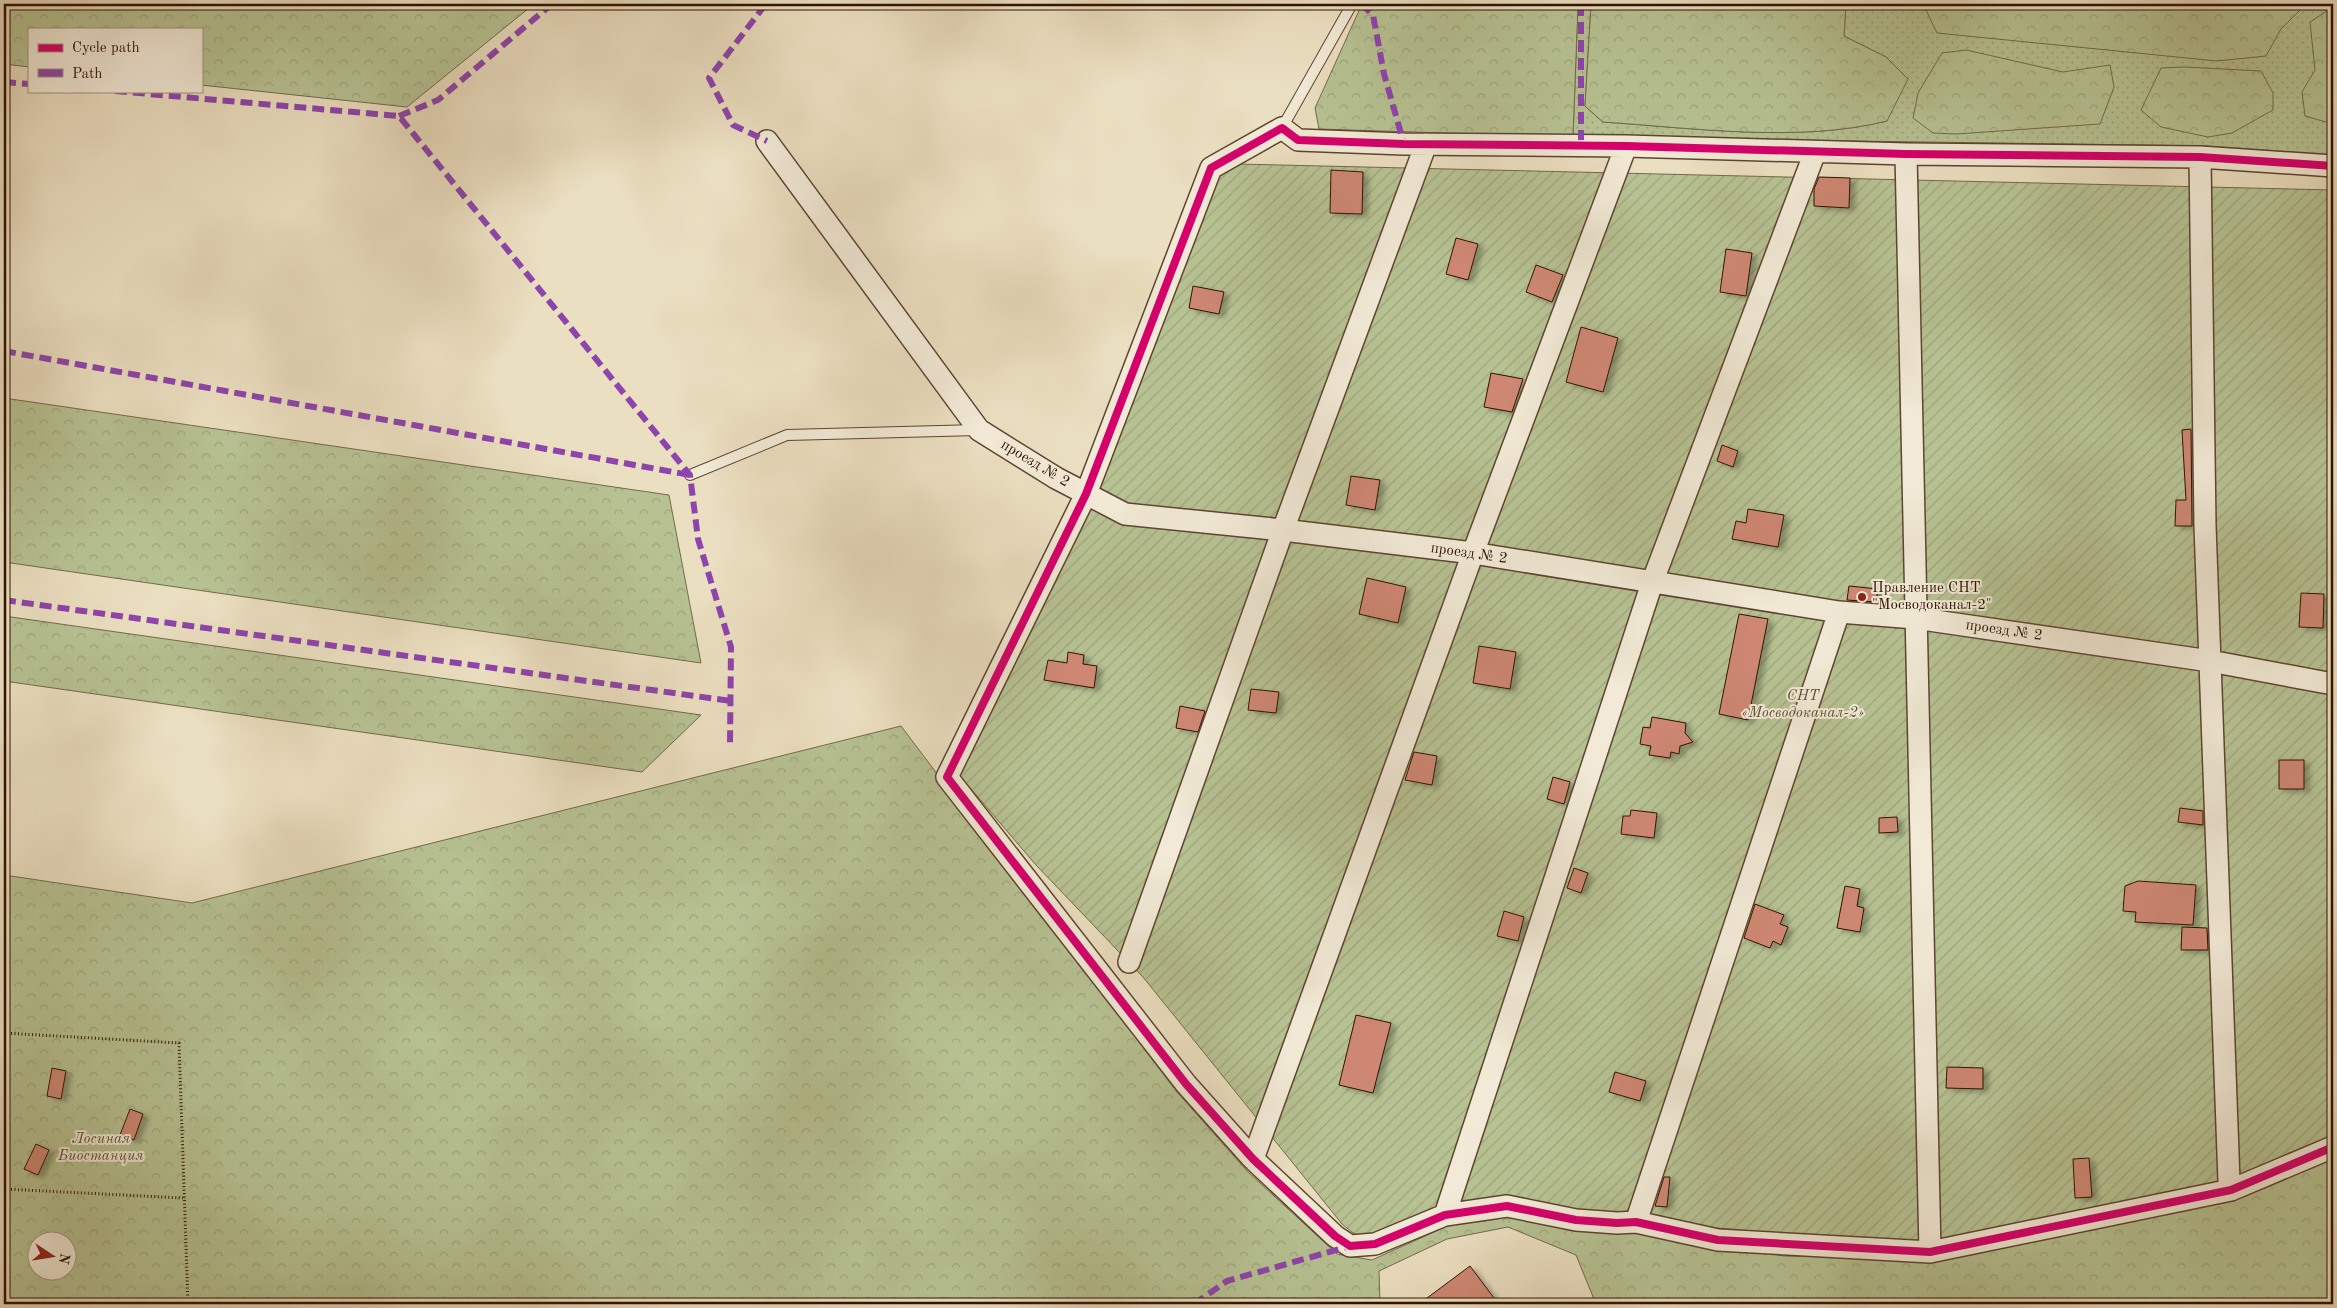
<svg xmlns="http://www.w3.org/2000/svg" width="2337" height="1308" viewBox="0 0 2337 1308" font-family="'Old Standard TT',serif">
<defs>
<pattern id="grass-dots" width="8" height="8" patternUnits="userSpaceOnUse" patternTransform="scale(1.25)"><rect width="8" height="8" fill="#b7c293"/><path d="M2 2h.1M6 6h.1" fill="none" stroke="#9ea67d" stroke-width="1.8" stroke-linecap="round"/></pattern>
<pattern id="forest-crowns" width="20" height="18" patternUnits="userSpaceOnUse" patternTransform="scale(1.25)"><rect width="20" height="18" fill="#b7c293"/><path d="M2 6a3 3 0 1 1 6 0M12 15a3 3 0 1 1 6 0" fill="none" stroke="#9ea67d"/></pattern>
<pattern id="garden-furrows" width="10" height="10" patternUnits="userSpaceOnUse" patternTransform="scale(1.25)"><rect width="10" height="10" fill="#b7c293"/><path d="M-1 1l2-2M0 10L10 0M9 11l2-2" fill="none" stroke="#9ea67d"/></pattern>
<filter id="shadow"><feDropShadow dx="5.5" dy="3" stdDeviation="2.5" flood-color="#0004"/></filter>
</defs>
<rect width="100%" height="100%" fill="#ebdfc1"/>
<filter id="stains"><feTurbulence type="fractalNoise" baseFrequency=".004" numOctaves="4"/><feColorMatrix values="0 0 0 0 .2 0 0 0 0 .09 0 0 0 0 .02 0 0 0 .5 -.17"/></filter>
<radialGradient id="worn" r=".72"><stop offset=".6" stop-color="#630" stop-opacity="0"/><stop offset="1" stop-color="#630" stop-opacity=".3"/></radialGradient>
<path fill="url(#grass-dots)" stroke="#736a4a" d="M1578,4H1591L1585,106L1603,122C1693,128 1799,143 1887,121L1886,57L1844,36L1846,4H2333V155L2207,146L1573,137Z"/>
<path fill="url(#forest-crowns)" stroke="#736a4a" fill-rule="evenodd" d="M4,4H534L407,107L201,85V29H29V67L4,64Z
M1362,4H1578L1573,137L1319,129L1315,108Z
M1591,4H1795L1804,6L1807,4H1846L1844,36L1886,57L1908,79L1887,121C1799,143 1693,128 1603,122L1585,106Z
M1927,4H2306L2281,29L2266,56L2217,61L1937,33L1926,10Z
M2333,7V124L2305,116L2302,92L2315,70L2310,22Z
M1966,50L2063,72L2110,65L2114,87L2100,124L1956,134L1933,133L1913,118L1918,93L1942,53Z
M2185,67L2261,71L2273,93V110L2232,133L2208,137L2161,127L2141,110L2161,68Z
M4,398L669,495L701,663L4,562Z
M4,616L701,715L642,772L4,681Z
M901,726L1176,1091L1248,1172L1337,1254L1372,1260L1445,1227L1473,1218L1507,1213L1617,1233H1643L1784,1256L1930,1258L2227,1202L2333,1158V1304H1596L1576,1255L1508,1227L1447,1239L1379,1271L1380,1304H4V875L192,903ZM38,1240H68V1270H38Z"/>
<path fill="url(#garden-furrows)" stroke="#736a4a" d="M1238,164L2333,190V1135L2252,1174L2229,1181L1930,1247L1717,1228L1626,1215L1608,1218L1504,1200L1430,1209L1373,1237L1357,1236L1342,1224L1143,977L1035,864L960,776L965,757L1215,179Z"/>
<path fill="#ce8773" stroke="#2f1200" filter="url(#shadow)" d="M1331,170L1363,172L1362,214L1330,213Z
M1819,177L1850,178L1849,208L1814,206V189Z
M1456,238L1478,244L1468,280L1446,274Z
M1726,249L1752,253L1746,296L1720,292Z
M1536,265L1563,275L1552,302L1526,292Z
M1193,286L1224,292L1219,314L1189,308Z
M1581,327L1618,338L1603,392L1566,382Z
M1491,373L1523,379L1512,412L1484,407Z
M2191,429L2192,526H2175L2176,500H2186L2182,430Z
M1722,445L1738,451L1733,467L1717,461Z
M1351,476L1380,480L1375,510L1346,505Z
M1748,509L1784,515L1778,547L1732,539L1736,521L1746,523Z
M1367,578L1406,587L1398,623L1359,614Z
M1849,586L1878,589L1876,602L1847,600Z
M2301,593L2324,594L2323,628L2299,627Z
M1739,614L1768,619L1748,720L1719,714Z
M1479,646L1516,652L1510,689L1473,683Z
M1068,652L1084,655L1083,664L1097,666L1094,688L1044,680L1048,660L1067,663Z
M1251,689L1279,692L1276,713L1248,710Z
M1180,706L1205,711L1198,732L1176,728Z
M1652,717L1686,723L1685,733L1693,742L1680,746L1679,754L1671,752L1670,758L1649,755L1651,746L1640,744L1643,727L1650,728Z
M1414,752L1437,756L1432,785L1405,780Z
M2279,760H2304V789H2279Z
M1553,777L1570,782L1564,804L1547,799Z
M2180,808L2203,811V825L2178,822Z
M1631,810L1657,813L1654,838L1621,834L1623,816H1630Z
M1897,817L1898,832L1879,833V818Z
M1574,868L1588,873L1581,893L1567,888Z
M2138,881L2196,885L2193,925L2135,922L2136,912L2123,911L2125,886Z
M1845,886L1860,889L1857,906L1864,908L1860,932L1837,928Z
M1755,904L1784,915L1780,924L1788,927L1781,945L1773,941L1770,948L1744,938Z
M1504,911L1524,917L1518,941L1497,936Z
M2182,927L2207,928L2208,950H2181Z
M1356,1015L1391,1023L1373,1093L1339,1085Z
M1947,1067L1983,1068V1089L1946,1088Z
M52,1068L66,1071L61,1099L47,1096Z
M1615,1072L1646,1081L1640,1101L1609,1092Z
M130,1109L143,1114L134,1140L120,1135Z
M36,1144L49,1150L38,1175L24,1169Z
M2089,1158L2092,1197L2075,1198L2073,1159Z
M1664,1177H1670L1667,1207L1655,1206Z
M1470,1266L1494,1298L1485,1304H1419Z"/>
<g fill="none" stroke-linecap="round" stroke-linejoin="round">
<defs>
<path id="lane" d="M1282,128L1352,4
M690,475L787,435L978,430"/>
<path id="street" d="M767,141L979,430L1056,478L1125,514L1283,530L1473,553L1839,612L1915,618L2210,661L2333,684
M1906,154L1930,1252
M2200,157L2205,526L2229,1181
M2333,166L2200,157L1906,154L1626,146L1404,144L1298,140L1282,128L1211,168L1086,494L947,777L1186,1084L1253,1159L1335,1236L1350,1246L1375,1244L1445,1215L1507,1206L1576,1220L1617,1223L1636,1222L1718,1240L1930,1252L2231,1190L2333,1147
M1129,962L1283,530L1426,144
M1253,1159L1473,553L1626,146
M1445,1215L1652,583L1815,152
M1636,1222L1839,612"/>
</defs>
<use href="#lane" stroke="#5e4530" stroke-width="12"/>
<use href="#street" stroke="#5e4530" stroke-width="24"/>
<path stroke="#2f1200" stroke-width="3" stroke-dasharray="1 2.5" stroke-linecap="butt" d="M4,1033L179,1043L188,1304
M4,1189L183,1198"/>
<use href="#lane" stroke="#f2ead7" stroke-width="10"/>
<use href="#street" stroke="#f2ead7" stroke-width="21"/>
<path stroke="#8e44ad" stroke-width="6" stroke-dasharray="12 6" stroke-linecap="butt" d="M763,4L762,9L709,78L733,125L767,141
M1361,4L1373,15L1384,74L1404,144
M1581,4V146
M4,82L29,84
M115,91L399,116L690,475L698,539L731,647L730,744
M399,116L438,100L552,4
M4,351L690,475
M4,600L731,701
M1194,1304L1227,1281L1350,1246"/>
<defs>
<path id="cycleway" d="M2333,166L2200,157L1906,154L1626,146L1404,144L1298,140L1282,128L1211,168L1086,494L947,777L1186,1084L1253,1159L1335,1236L1350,1246L1375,1244L1445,1215L1507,1206L1576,1220L1617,1223L1636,1222L1718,1240L1930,1252L2231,1190L2333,1147"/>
</defs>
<use href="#cycleway" stroke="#f2ead7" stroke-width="11"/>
<use href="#cycleway" stroke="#d6006c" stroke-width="8"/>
</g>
<circle fill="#8f2418" stroke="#f2ead7" stroke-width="2" cx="1862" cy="597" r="5"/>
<g text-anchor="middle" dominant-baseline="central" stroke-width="4" stroke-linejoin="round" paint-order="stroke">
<g font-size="15" fill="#2f1200" stroke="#f2ead7">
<text transform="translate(1035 464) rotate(31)">проезд № 2</text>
<text transform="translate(1469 554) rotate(8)">проезд № 2</text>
<text transform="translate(2004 631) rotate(8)">проезд № 2</text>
</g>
<g font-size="15" fill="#2f1200" stroke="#f2ead7" text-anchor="start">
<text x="1872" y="588">Правление СНТ<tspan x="1872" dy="17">"Мосводоканал-2"</tspan></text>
</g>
<g font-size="15" font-style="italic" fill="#5f5033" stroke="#f2ead7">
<text x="1803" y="696">СНТ<tspan x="1803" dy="17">«Мосводоканал-2»</tspan></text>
<text x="101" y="1139">Лосиная<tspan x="101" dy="17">Биостанция</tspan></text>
</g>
</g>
<rect width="2337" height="1308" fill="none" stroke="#ebdfc1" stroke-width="20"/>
<rect x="5" y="5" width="2327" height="1298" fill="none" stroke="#2f1200" stroke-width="2.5"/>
<rect x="10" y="10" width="2317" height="1288" fill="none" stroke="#2f1200"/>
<rect x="28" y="28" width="175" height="65" fill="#f2ead7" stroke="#a49481"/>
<rect x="38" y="44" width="25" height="8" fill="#d6006c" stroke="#a49481"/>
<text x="72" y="52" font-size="15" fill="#2f1200">Cycle path</text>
<rect x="38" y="69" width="25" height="8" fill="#8e44ad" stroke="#a49481"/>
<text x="72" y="78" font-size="15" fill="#2f1200">Path</text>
<g transform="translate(52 1256) rotate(102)"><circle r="24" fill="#f2ead7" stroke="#a49481"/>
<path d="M0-4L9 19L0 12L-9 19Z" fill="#8f2418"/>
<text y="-8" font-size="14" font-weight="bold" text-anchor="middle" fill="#2f1200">N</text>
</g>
<rect width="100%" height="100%" filter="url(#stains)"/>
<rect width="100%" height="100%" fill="url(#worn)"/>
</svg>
